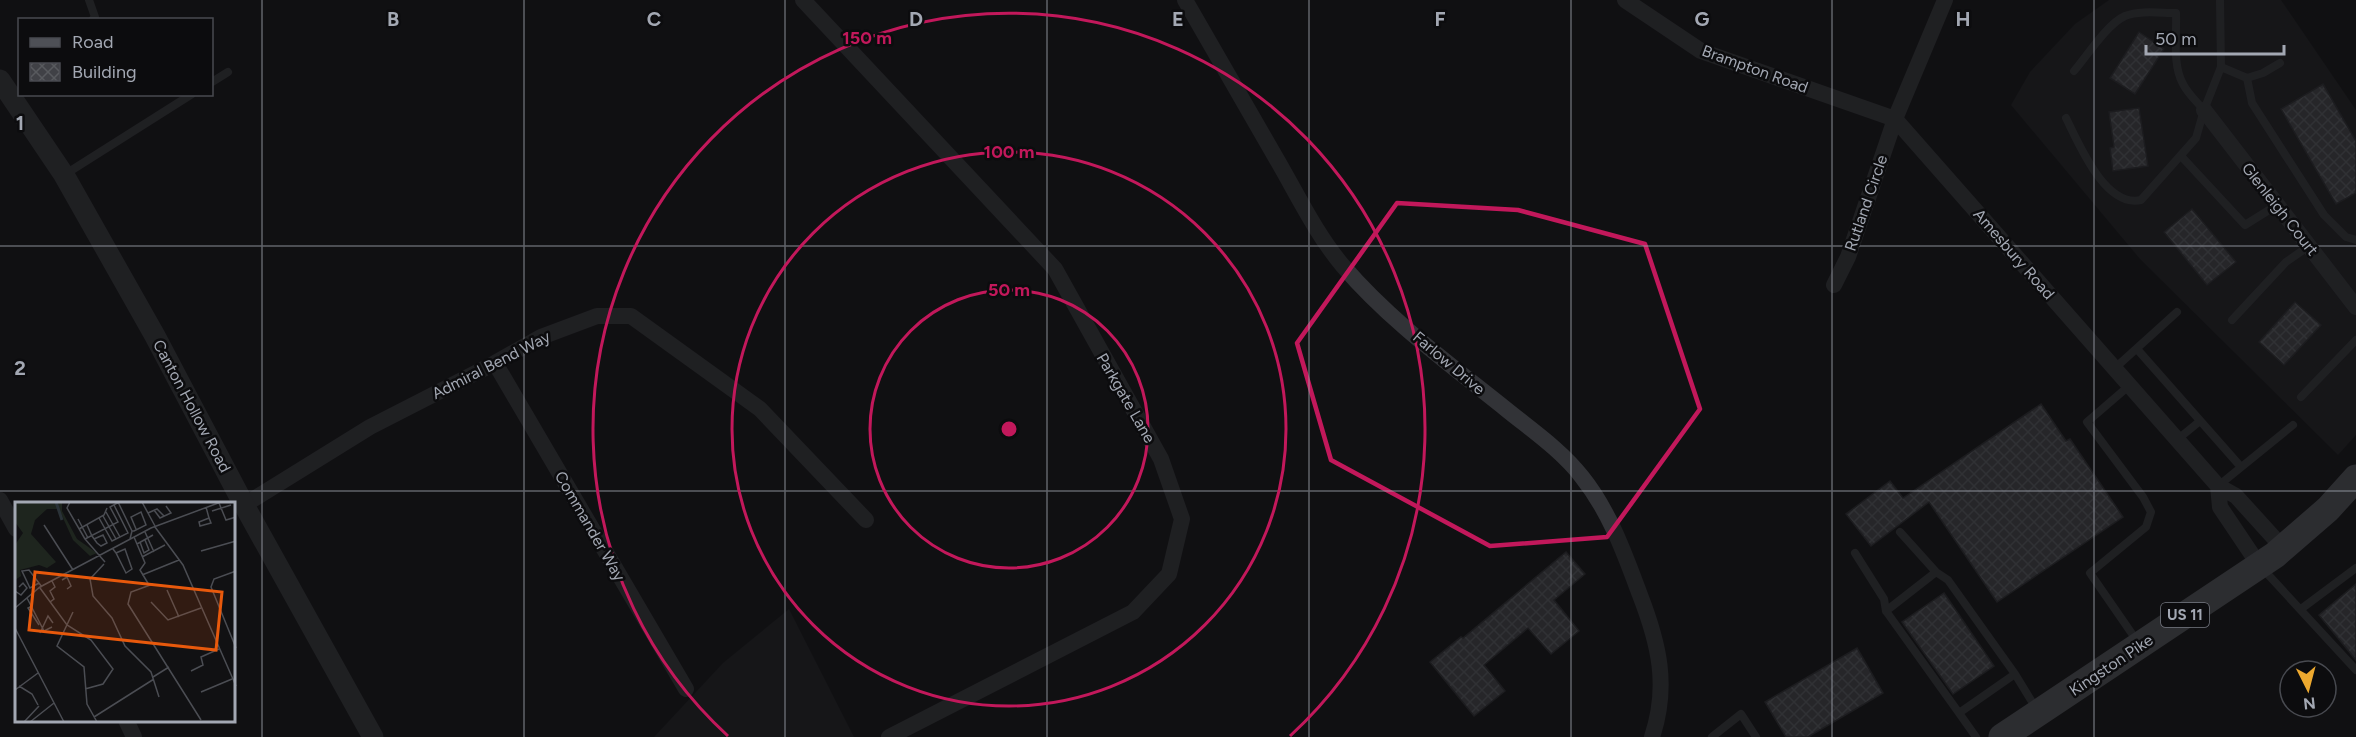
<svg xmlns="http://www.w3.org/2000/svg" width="2356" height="737" viewBox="0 0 2356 737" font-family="Figtree,sans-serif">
<defs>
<pattern id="building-cross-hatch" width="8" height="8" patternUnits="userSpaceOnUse" patternTransform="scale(1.5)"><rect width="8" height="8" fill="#404146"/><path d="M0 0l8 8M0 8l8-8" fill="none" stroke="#585a5e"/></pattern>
</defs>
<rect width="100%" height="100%" fill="#111113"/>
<path fill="#1d1d20" d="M2109,0H2281L2356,110V435L2338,455L2140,259L2011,105L2030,72L2075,24Z
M789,609L854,737H654L723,663Z"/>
<path fill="url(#building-cross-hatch)" stroke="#2b2b2f" stroke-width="1.5" d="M2139,32L2164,49L2135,94L2110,78Z
M2323,84L2356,141V193L2336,204L2281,109Z
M2139,108L2148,166L2113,171L2110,148L2114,147L2109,112Z
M2192,209L2236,262L2207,285L2164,232Z
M2295,302L2321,325L2284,365L2259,342Z
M2041,404L2066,441L2070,439L2123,517L1997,602L1929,502L1871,546L1846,514L1890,481L1903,498Z
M1566,552L1585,574L1554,600L1579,631L1551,654L1528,628L1484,665L1505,691L1474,716L1430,662L1461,637L1463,638Z
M2356,584V660L2319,615Z
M1944,593L1994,666L1953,694L1902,622Z
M1857,648L1883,693L1808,737H1786L1765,702Z"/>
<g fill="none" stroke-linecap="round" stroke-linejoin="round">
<path stroke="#323337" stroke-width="8" d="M89,0L95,17L92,20
M2221,67L2247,78L2263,73L2280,63
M2074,71C2087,56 2107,24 2125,16C2140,10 2160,13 2176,13C2177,35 2172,64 2183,84C2188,94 2197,102 2204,110
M2247,78L2252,103L2324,215L2346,237L2356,240
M212,82L228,72
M2066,118C2079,144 2105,208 2141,200L2196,138L2204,110L2221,67L2220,0
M2181,156L2245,225L2277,205
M64,175L192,94
M2232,320L2286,262L2309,246
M2137,349L2241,467
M2115,368L2177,312
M2130,385L2087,422L2143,497L2151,512L2146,527L2090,573L2137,641
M2301,397L2356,340
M2178,439L2200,421
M2218,486L2293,425
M1900,532L1936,572L1948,580L2015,674L2037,710
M1855,553L1884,599L1886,611
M2262,568L2356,670
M1936,572L1886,611L1959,713L2015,674
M2301,609L2356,568
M1959,713L1976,737
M1712,737L1741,714L1756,737"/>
<path stroke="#323337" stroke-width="16" d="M803,0L1055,269L1161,459L1182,519L1169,574L1133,612L889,737
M1185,0C1215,53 1246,105 1276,158C1297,194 1316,234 1343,266C1390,321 1451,365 1507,410C1533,431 1562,451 1582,477C1610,512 1625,555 1640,595C1659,644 1669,686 1652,737
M1625,0L1701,51L1895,119L2218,486L2236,496L2283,548
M2204,110L2356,307
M1834,285L1848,257L1895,119L1945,0
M495,363L686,689
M2218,486L2220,507L2259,565
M0,500L16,529
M244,505L370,427L495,363L541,337L597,316H631L760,409L866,520
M126,720L134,737"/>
<path stroke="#323337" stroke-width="21" d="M0,80L64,175L155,336L244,505L373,737"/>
<path stroke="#4e5056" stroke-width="27" d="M2002,737L2275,555L2328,509L2356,478"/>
</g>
<path d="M0 0H2356V737H0ZM1397,203L1518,210L1645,244L1700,409L1607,537L1490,546L1331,460L1297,343Z" fill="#111113" fill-opacity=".55" fill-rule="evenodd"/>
<path fill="none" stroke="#c2185b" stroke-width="4.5" stroke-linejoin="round" d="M1397,203L1518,210L1645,244L1700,409L1607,537L1490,546L1331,460L1297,343Z"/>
<path fill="none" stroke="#a3a8b3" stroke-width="1.5" stroke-opacity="0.55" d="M262,0V737M524,0V737M785,0V737M1047,0V737M1309,0V737M1571,0V737M1832,0V737M2094,0V737M0,246H2356M0,491H2356"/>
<g fill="none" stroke="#c2185b" stroke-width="3">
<circle cx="1009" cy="429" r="139"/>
<circle cx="1009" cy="429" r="277"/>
<path d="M728 736A416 416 0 1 1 1290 736"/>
</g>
<g text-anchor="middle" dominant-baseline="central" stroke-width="5" stroke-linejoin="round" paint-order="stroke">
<rect fill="#0c0c0e" stroke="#767982" stroke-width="1.5" x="2161" y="603" width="48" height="24" rx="4.5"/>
<g font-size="15" font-weight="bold" fill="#a3a8b3">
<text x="2185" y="615">US 11</text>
</g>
<g font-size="16" fill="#a3a8b3" stroke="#0c0c0e">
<text transform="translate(1755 69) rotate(20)">Brampton Road</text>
<text transform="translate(1866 203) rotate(-71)">Rutland Circle</text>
<text transform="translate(2280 209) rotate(52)">Glenleigh Court</text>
<text transform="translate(2014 254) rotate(49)">Amesbury Road</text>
<text transform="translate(1449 363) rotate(40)">Farlow Drive</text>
<text transform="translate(491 365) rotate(-27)">Admiral Bend Way</text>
<text transform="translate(1126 398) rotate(60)">Parkgate Lane</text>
<text transform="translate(192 406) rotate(62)">Canton Hollow Road</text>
<text transform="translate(590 526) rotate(60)">Commander Way</text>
<text transform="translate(2111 665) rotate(-34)">Kingston Pike</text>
</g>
</g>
<g transform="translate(15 502)">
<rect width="220" height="220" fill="#111113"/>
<path d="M0,0H47V9L62,37L82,51L75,54L58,38L44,7H32L20,18L16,32L41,60L32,66L24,63L5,68L6,74L0,78V43L8,31L0,20Z" fill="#1e251e"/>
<path fill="none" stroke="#2a3238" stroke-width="3" d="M41,0L47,18"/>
<path fill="none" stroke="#4b4d53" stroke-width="1.5" d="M55,0L52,6L70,37M103,0L117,29L115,37M127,0L140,24M204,1L211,18L221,15M191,5L194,16L184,20L185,24L196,21L194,16M139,8L145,16L156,11L151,4M197,9L216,3M91,10L105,35M133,11L142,7L149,14M88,14L101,37M84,16L97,39L113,31L99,3M63,17L73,36M29,23L58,68M72,23L77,34L82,41L86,44L92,41L88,33L79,37M140,25L168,63L221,184M64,27L89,13L92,6M117,29H119L131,23L126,10L116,15L121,27M130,30L139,50M119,35L130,61L125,68L134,83M125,40L129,51L134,48L130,38M122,42L138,33M98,47L101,51L111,71L117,67L110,47L101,51M186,49L221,39M127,55L150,43M90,60L70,37L103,20L95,5L104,0M89,62L75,77L78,94L97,116L110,144L136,170L144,195M221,69L199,77L196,85L221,146M127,73L164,58M47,78L52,75L56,84L52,87M24,81L15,86L7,69L14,68L27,85M138,82L116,90L113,102L186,218M25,86L52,123L76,138L98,167L88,182L70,187M152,88L164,115M0,89L6,93L12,86L8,81L4,85M12,96L29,129L37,125M35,100L39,97L35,89L40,85L37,79M136,100L153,118L186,106M17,104L13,106L24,123M0,106L25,85L136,26L206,0M58,110L42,144L69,165L72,202L82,220M0,126L49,220M25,131L33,114L38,121M176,169L188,163L186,155L204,147M138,175L154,165M4,184L17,192L23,203M0,188L23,171M186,190L217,177M79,215L139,177M9,220L24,204M15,220L39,201"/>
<path fill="#e8590c" fill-opacity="0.15" stroke="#e8590c" stroke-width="3" d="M20,70L207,90L201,148L14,128Z"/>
<rect width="220" height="220" fill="none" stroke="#a3a8b3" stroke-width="3"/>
</g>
<g font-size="20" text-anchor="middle" font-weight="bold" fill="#a3a8b3" stroke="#0c0c0e" stroke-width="5" stroke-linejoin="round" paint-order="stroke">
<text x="393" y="26">B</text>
<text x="654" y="26">C</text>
<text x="916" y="26">D</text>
<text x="1178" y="26">E</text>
<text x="1440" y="26">F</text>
<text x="1702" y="26">G</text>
<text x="1963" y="26">H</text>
<text x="20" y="130">1</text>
<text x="20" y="375">2</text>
</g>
<circle cx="1009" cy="429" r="9" fill="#c2185b" stroke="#0c0c0e" stroke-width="3"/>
<g font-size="18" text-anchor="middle" font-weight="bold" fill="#c2185b" stroke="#0c0c0e" stroke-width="5" stroke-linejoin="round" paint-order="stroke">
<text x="867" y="44">150 m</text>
<text x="1009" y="158">100 m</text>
<text x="1009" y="296">50 m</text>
</g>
<rect x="18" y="18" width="195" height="78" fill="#0c0c0e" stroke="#484a50" stroke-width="1.5"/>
<rect x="30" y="38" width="30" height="9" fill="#4e5056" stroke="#484a50" stroke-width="1.5"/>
<text x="72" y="48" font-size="18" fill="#a3a8b3">Road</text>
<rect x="30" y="63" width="30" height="18" fill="url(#building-cross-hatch)" stroke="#484a50" stroke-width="1.5"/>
<text x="72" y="78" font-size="18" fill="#a3a8b3">Building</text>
<g transform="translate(2308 689) rotate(174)"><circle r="28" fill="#0c0c0e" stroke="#484a50" stroke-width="1.5"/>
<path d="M0-4.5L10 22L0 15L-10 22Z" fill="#eda92f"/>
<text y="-9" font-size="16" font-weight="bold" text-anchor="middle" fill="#a3a8b3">N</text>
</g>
<path d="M2146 45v9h138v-9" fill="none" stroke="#a3a8b3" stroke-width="3"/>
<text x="2155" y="45" font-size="18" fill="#a3a8b3" stroke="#0c0c0e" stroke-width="4.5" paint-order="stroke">50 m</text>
</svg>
